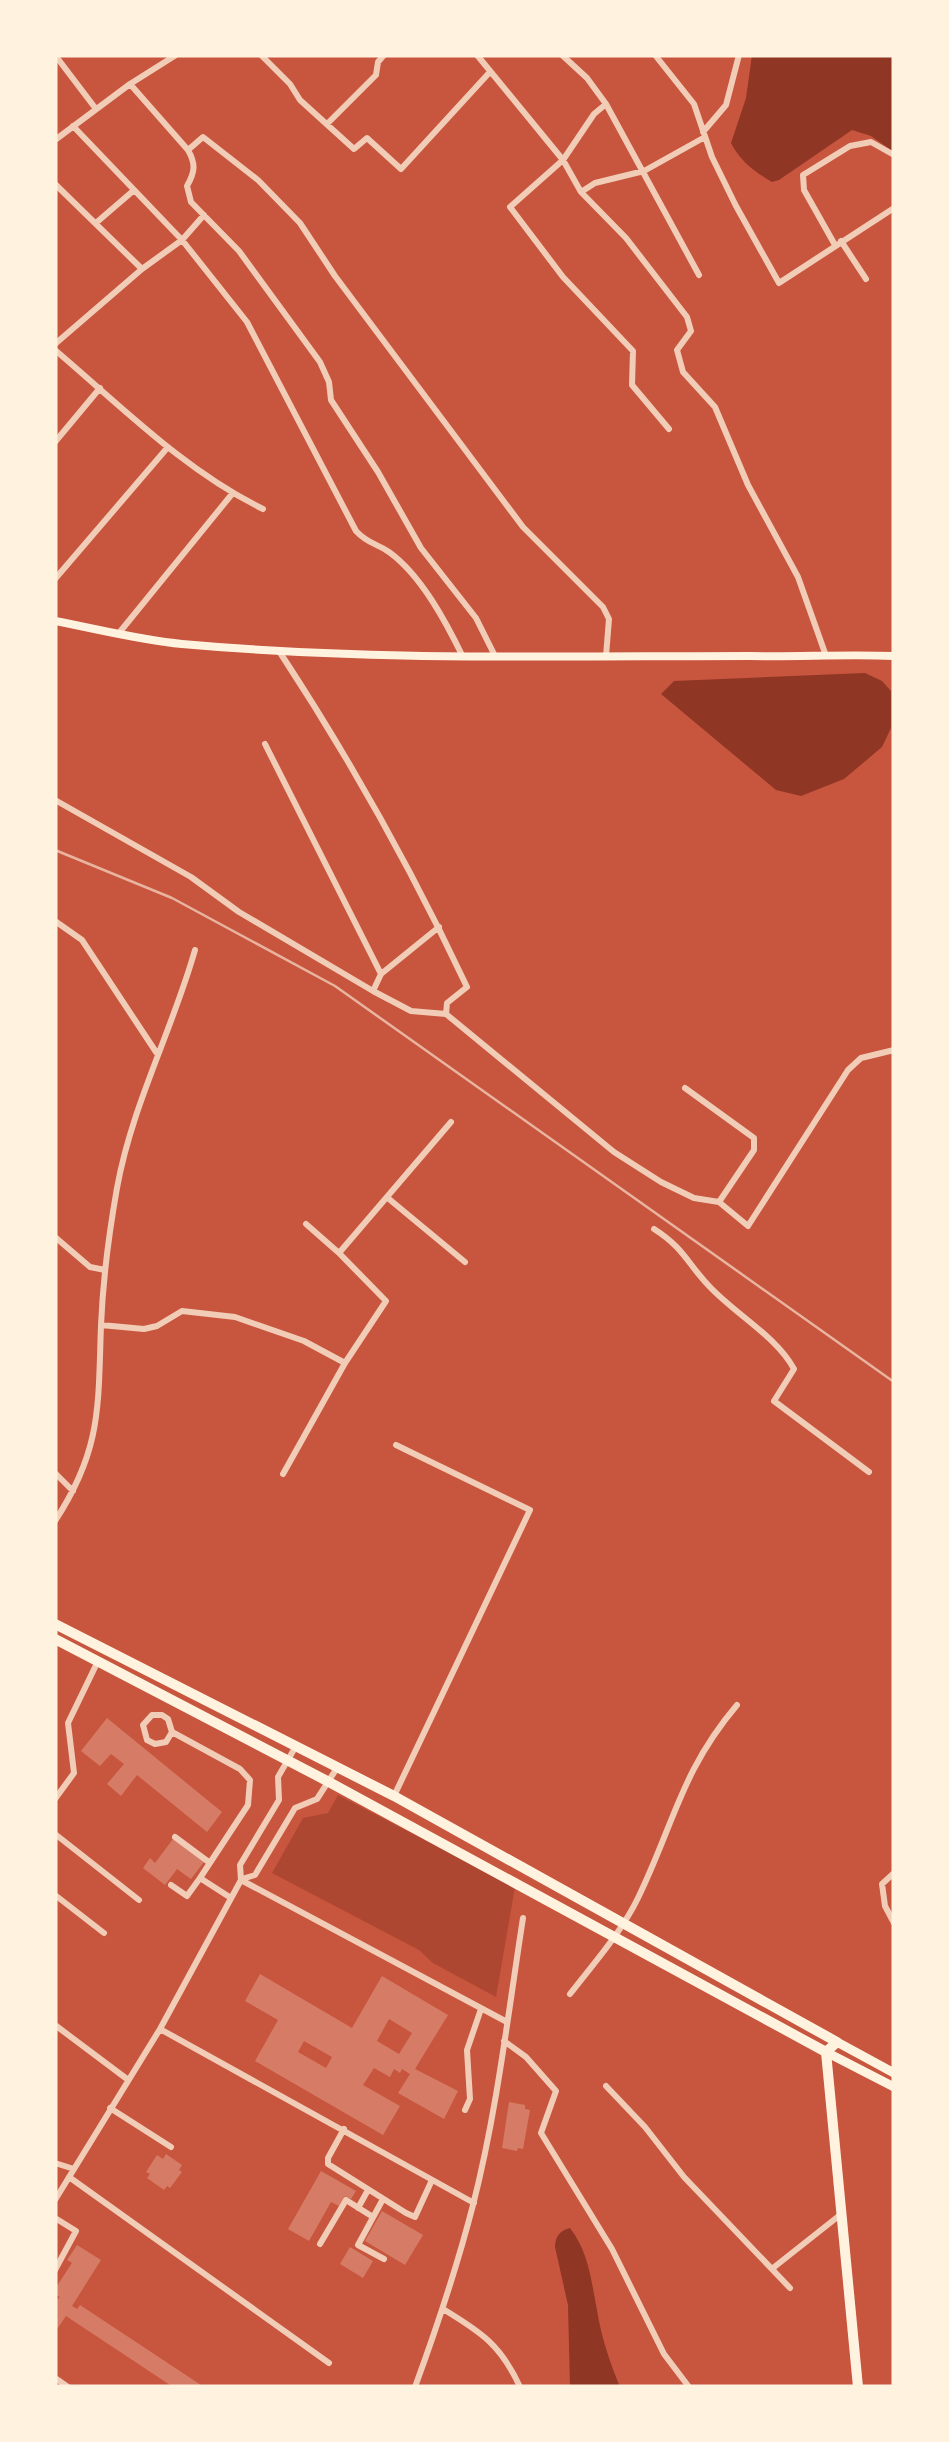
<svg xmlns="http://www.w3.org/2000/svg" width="949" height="2442" viewBox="0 0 949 2442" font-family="'IBM Plex Sans',sans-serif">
<rect width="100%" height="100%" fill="#c8553d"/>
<path fill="#ae4732" d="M338,1795L515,1887L496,1997L433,1963L419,1950L272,1873L303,1818L328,1813Z"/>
<path fill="#8f3625" d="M752,55H894V152L871,136L852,130L779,180L772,182C755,172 740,161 731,143L746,98Z
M865,673L882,681L891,691V728L882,747L844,779L801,796L776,790L661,694L674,681Z
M570,2228C589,2253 591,2280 597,2310C601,2336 610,2363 620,2387H570L568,2305L555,2247C555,2237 560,2230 570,2228Z"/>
<path fill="#d67c66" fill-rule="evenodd" d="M107,1718L222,1812L207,1832L137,1775L121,1796L107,1784L124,1764L111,1754L100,1766L81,1751Z
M173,1839L204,1862L191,1879L177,1869L165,1885L143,1868L150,1858L155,1863Z
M260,1974L352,2028L382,1976L448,2015L415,2069L458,2091L444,2119L398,2093L410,2074L402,2069L400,2073L394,2069L390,2077L374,2068L363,2085L400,2106L383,2135L255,2061L278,2020L245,2001ZM389,2019L412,2033L399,2054L377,2041ZM304,2041L332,2057L326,2068L298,2052Z
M509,2102L525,2105V2109L530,2110L523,2149L518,2148L517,2151L502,2148Z
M166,2154L182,2165L179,2170L182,2172L170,2188L167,2186L164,2190L147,2178L150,2174L146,2172L157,2155L163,2159Z
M321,2171L356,2191L351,2199L345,2196L339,2206L331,2202L309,2241L288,2229Z
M382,2211L423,2235L405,2265L365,2241Z
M77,2245L101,2260L72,2306L77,2309L80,2305L204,2387H173L66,2316L55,2332V2301L60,2297L55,2294V2289L72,2263L67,2260Z
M350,2247L373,2261L363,2278L340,2264Z"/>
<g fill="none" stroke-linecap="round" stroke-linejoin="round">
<path stroke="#f1ccb7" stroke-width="6" d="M55,55L96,109
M261,55L290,84L300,100L354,149L367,138L401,169L489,73
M477,55L563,160L581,192L626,238L687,317L691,331L677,350L683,372L715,407L748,485L798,577L825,653
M562,55L587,78L606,104L699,275
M655,55L694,104L712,157L736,206L779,283L894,208
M130,84L188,150C196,164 195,172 187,186L191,202L239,251L320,362L329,382L331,400L378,472L421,548L476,618L495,656
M606,104L594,114L563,160L510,207L563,277L633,351L632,385L669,429
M327,124L376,75L378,62L384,55
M73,126L182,240L247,322L356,531C368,544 376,543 389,552C421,575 446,622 463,657
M703,132L726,105L739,55
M55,140L130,84L176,55
M188,150L203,137L258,180L300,223L335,276L523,527L603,607L609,619L606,656
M55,184L142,269
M581,192L595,183L644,171L705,137
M97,222L133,191
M841,241L866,279
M835,245L804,190L803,175L850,146L871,142L894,155
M55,344L142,269L182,240L204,215
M55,350C121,406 185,471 263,509
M55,442L100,388
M55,579L168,447
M119,633L232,494
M279,651C350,759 412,870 467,987L447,1003L446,1014L614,1152L661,1182L694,1198L719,1202L748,1226L848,1070L861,1058L894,1050
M265,744L381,974
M55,800L191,877L239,912L373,991L411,1011L446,1014
M55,921L82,940L156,1052
M373,991L381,974L439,927
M685,1088L754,1138V1150L719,1202
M389,1199L465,1262
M306,1224L339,1253
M654,1229C684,1248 687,1263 709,1286C735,1314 776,1336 794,1369L774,1401L869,1472
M55,1237L90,1267L105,1270
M101,1325L144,1329L157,1326L182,1311L235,1317L304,1341L345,1363
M55,1473L73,1491
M283,1474L345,1363L386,1301L339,1253L451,1122
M55,1521C102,1449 98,1406 101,1325C103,1279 109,1233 117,1188C132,1105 172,1031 195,950
M172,1732L166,1742L155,1744L147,1740L143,1725L152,1715H162L168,1719L172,1732L240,1769L250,1780L248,1805L200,1878L231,1898
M394,1796L530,1510L396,1445
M55,1799L74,1773L68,1723L98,1661
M55,1834L139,1900
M175,1837L210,1863
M894,1873L882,1884L885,1906L894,1923
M242,1879L255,1875L295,1808L317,1799L337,1768
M241,1880L507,2022
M241,1880L240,1865L279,1800L278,1777L296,1746
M171,1885L187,1896L200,1878
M55,1895L104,1933
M570,1994C593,1964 621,1933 638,1898C674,1824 681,1771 737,1705
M55,2025L127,2079
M160,2029L474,2203
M504,2041L526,2057L556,2091L541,2133L612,2249L664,2354L689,2387
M606,2086L645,2127L684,2177L790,2288
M110,2108L171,2147
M465,2110L470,2099L467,2050L481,2009
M344,2129L328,2158V2164L406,2213L415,2217L432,2180
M55,2163L74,2169
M69,2177L329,2363
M383,2199L358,2245L384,2259
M55,2200L160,2029L241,1880
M358,2208L368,2190
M55,2218L76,2231L55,2270
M320,2244L346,2200L373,2217
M773,2268L840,2215
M443,2309C481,2332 501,2345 520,2387
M55,2378L68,2387
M415,2387C437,2327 457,2267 473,2205C497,2111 508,2014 523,1918"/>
<path stroke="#fff3e0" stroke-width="8" d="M55,621C97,629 140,640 182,644C370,661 561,656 750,656C798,657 846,654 894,656"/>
<path stroke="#fff3e0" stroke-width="9" d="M837,2042L894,2073
M826,2052L894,2087"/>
<path stroke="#fff3e0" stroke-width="10" d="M55,1624L394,1796L837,2042L826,2052
M55,1639L329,1782L826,2052
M826,2052L858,2387"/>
<path stroke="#e9b49f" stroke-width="2.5" d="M55,850L172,898L335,986L894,1382"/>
</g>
<rect width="949" height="2442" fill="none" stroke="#fff3e0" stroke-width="115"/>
</svg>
